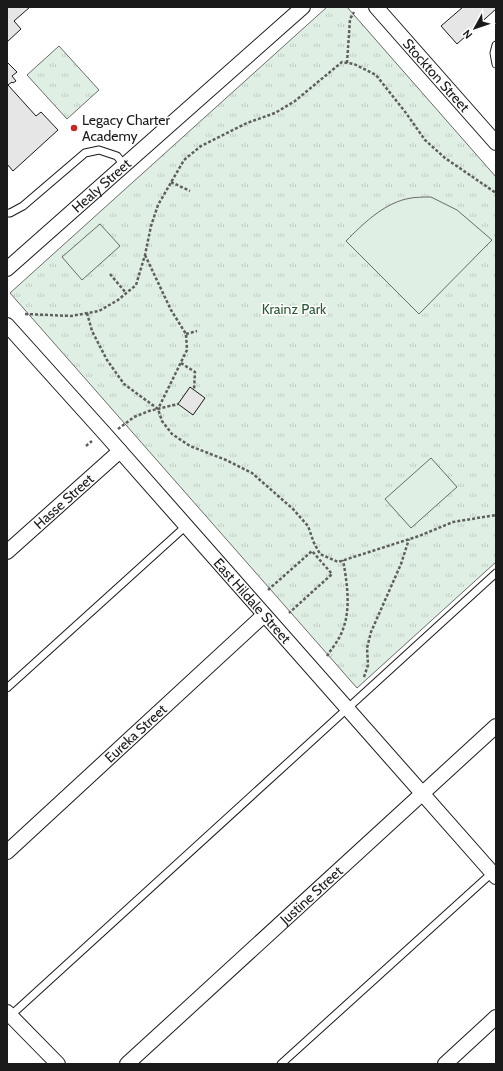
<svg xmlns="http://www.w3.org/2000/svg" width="503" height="1071" viewBox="0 0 503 1071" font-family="Cabin,sans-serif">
<defs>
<pattern id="grass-tufts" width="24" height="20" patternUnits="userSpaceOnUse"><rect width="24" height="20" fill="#e0efe3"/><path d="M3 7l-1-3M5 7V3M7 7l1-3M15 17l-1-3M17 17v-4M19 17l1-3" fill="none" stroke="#c0ccc2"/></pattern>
</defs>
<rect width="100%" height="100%" fill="#fff"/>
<path fill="url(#grass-tufts)" stroke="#6a6a6a" d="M327,7H347L496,177V562L357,688L10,293Z
M59,46L99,90L67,119L27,75Z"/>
<path fill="#e0efe3" stroke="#6a6a6a" d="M431,197L457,210L492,240L419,314L346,241C363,224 382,205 406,199C414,197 423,197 431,197Z
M100,224L120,246L82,280L62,257Z
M431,458L457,487L411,528L385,499Z"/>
<path fill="#e6e6e6" stroke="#1a1a1a" d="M7,7H30L14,21L21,29L7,42Z
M463,7H496V9L457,44L441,26Z
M7,62L17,72L12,76L16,81L13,83L12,82L8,85L36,116L41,112L58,130L13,171L7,164Z
M190,387L205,398L193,415L178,404Z"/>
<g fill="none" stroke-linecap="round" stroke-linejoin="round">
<defs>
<path id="service" d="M496,45L494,53L496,64
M7,213H10L23,206L85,153L99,150L117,156L124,165
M7,688L186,526
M9,1017L496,573
M281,1064L493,872"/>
<g id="minor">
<path id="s1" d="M376,7L496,143"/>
<path id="s2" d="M7,269L303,7"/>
<path id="s3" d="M7,325L106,435L496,877"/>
<path id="s4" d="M7,552L120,451"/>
<path id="s5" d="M7,852L264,615"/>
<path d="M7,1012L58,1064"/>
<path id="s6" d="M127,1064L496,726"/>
<path d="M445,1064L496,1017"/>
</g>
</defs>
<use href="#service" stroke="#1a1a1a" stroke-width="9"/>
<use href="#minor" stroke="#1a1a1a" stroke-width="16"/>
<path stroke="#5f5f5f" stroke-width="2.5" stroke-dasharray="3 2" stroke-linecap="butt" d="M347,63L350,19L354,12
M171,182L190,191
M145,255L171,310L186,334L187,350L158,409
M110,274L126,293
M87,313L92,331L107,360L124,384L158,409L162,421L172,434L190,446L226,460L252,473L293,509L308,526L314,543L320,554L338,562L419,536L453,522L496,515
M25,314L71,316L99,311L118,300L136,285L145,255L151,226L158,205L184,160L201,146L247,123L275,113L295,101L342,62L354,64L376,75L406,113L425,140L445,158L496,193
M186,334L197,331
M181,363L195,372L194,390
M118,429L134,417L149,411L178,404
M86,446L92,441
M268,590L312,551L332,574L289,613
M327,656C332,648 340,639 343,629C351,608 347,582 343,560
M364,677L368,665L367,648L371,632L401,564L409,539"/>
<use href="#service" stroke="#fff" stroke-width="7"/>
<use href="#minor" stroke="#fff" stroke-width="14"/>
</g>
<circle fill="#c62828" stroke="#fff" stroke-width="1.5" cx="74" cy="128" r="4"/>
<g text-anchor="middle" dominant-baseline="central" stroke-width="3" stroke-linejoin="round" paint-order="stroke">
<g font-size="14" fill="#1a1a1a" stroke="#fff">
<text stroke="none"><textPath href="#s1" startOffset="91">Stockton Street</textPath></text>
<text stroke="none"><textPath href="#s2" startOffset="126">Healy Street</textPath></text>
<text stroke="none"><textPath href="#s4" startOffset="76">Hasse Street</textPath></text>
<text stroke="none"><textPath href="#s3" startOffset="369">East Hildale Street</textPath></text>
<text stroke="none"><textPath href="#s5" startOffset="175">Eureka Street</textPath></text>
<text stroke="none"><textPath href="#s6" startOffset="250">Justine Street</textPath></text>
</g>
<g font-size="14" fill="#1a1a1a" stroke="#fff" text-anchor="start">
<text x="82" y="120">Legacy Charter<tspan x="82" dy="16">Academy</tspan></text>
</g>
<g font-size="14" fill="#2b5a34" stroke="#fff">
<text x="294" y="309">Krainz Park</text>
</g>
</g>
<rect width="503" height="1071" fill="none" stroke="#1a1a1a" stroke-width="16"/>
<g transform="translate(475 28) rotate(230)" stroke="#ffffff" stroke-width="3" paint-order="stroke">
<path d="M0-3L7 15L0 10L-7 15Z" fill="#1a1a1a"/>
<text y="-6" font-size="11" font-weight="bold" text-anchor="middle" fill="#1a1a1a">N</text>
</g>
</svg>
